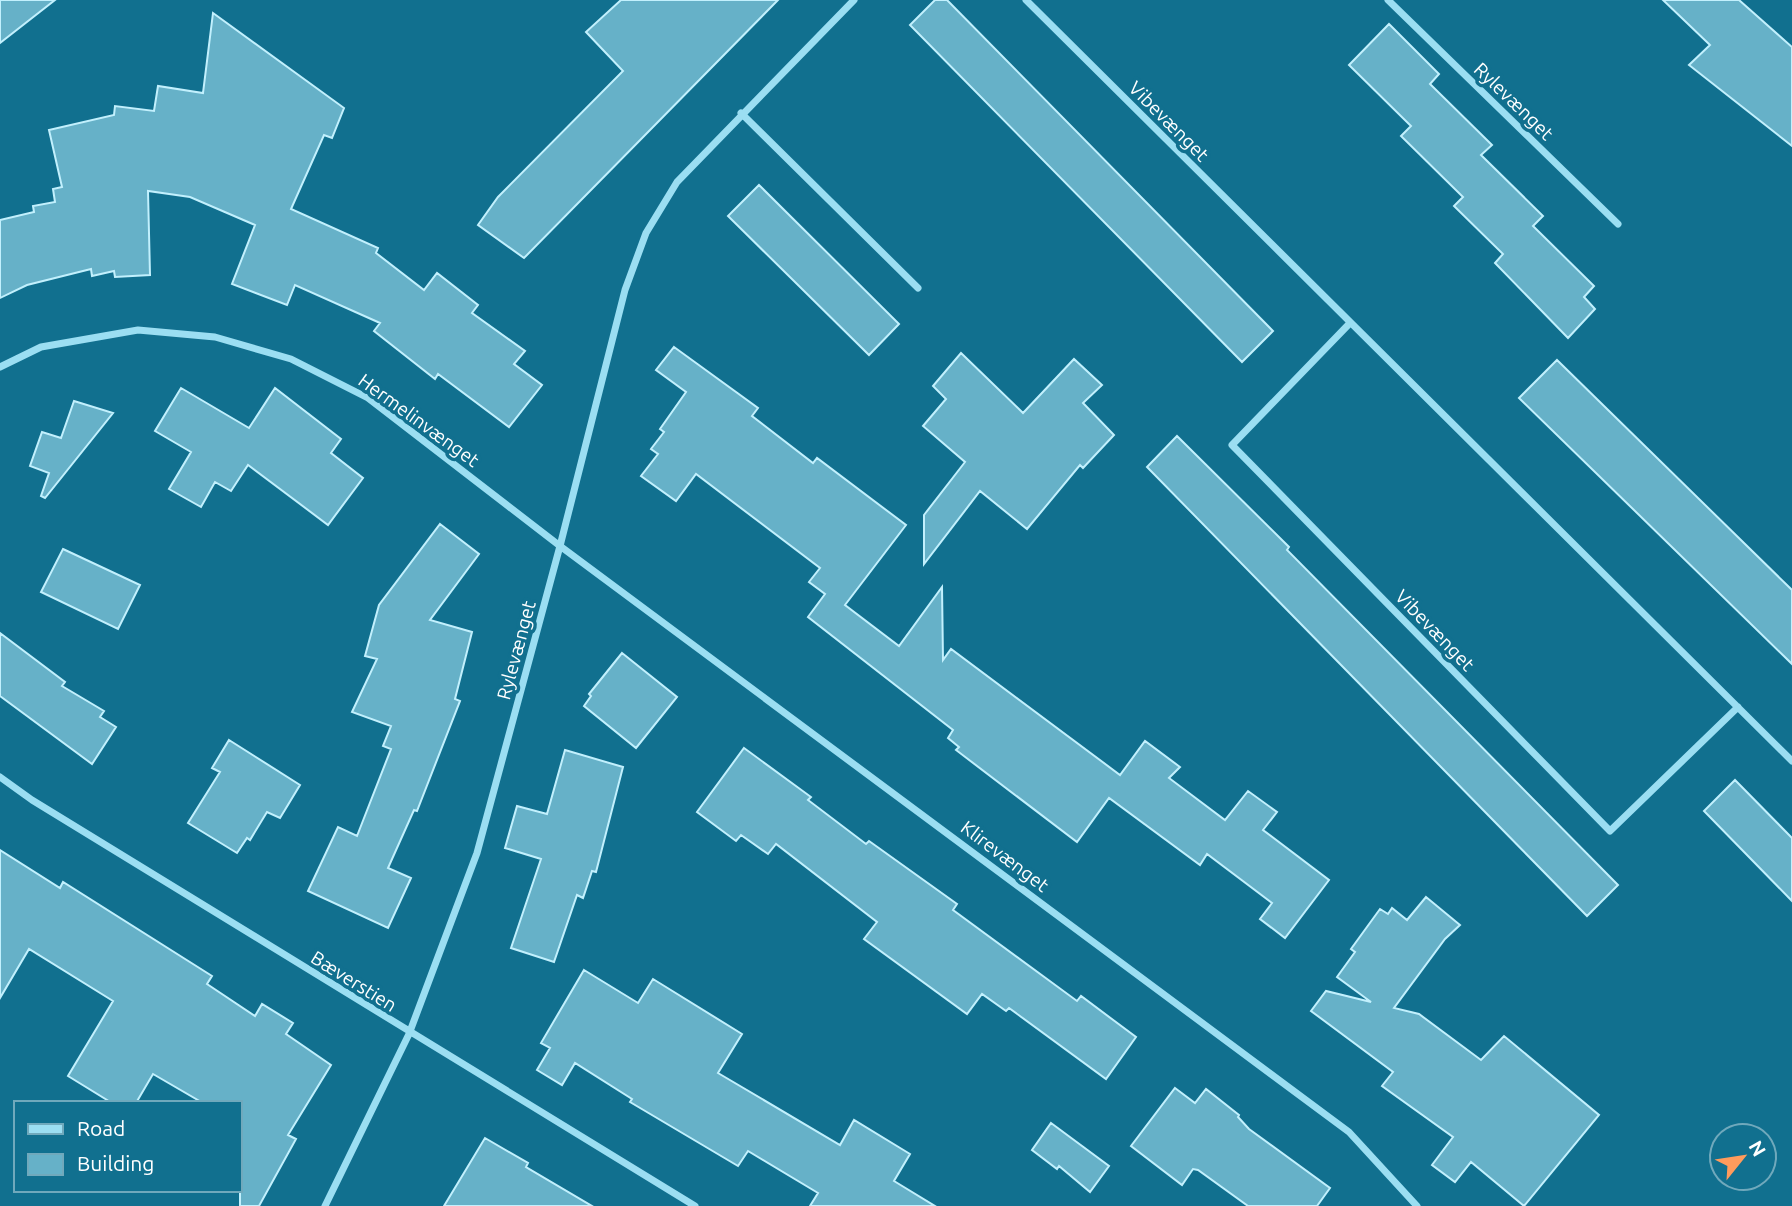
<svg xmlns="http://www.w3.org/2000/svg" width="1792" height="1206" viewBox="0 0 1792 1206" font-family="Ubuntu,sans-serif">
<rect width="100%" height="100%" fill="#11708f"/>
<path fill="#66b1c8" stroke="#c2f0fd" stroke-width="2" d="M0,0H55L0,43Z
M621,0H778L524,258L478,225L498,197L623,71L586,32Z
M935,0H947L1273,331L1242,362L910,25Z
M1663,0H1739L1792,47V146L1689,65L1710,45Z
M213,13L344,108L332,138L324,135L291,209L378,248L376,253L424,290L437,273L478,305L472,313L525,351L514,364L542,385L509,427L438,374L435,379L374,331L380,323L295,285L287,305L232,284L255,225L190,197L148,191L150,275L115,277L114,271L92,276L91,269L27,285L0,298V220L34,212L33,206L55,202L53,189L62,187L49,130L114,115L115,106L154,111L158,86L203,93Z
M1389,24L1439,74L1430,84L1492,145L1481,155L1543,216L1533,226L1594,286L1584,297L1595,309L1568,338L1495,263L1503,254L1454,206L1463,197L1401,136L1411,126L1349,65Z
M759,185L899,324L869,355L728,216Z
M674,347L758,408L752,416L813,463L817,458L906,525L845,605L899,646L942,587L943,660L951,649L1120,775L1145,741L1180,767L1169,778L1225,820L1248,791L1277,812L1263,830L1329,880L1285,938L1260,919L1272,903L1207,854L1200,865L1109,798L1077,842L956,750L959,747L948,738L953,730L808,617L825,594L809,582L820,568L696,474L676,501L641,476L658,454L651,449L664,432L660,429L686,392L656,370Z
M961,353L1023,413L1074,359L1102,385L1083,403L1114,435L1083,468L1080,465L1027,529L980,491L924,564V515L965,462L923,426L946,399L933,386Z
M1557,360L1792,590V664L1519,398Z
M181,388L249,428L275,388L341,439L331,453L363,478L328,525L248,465L231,491L215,482L201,507L169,489L191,452L155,431Z
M74,401L113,413L45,498L41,496L49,473L30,466L42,432L61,438Z
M1177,436L1289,547L1287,550L1618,885L1587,916L1147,467Z
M440,524L479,554L430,620L472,632L455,699L460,701L417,811L414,810L388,868L411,878L388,928L308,891L338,827L357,836L391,749L383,746L391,726L352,712L377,659L365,656L379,605Z
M63,549L140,585L118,629L41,592Z
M0,633L65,682L62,686L104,711L100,717L116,727L92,764L0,696Z
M622,653L677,697L636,748L584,706L591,696L589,694Z
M229,740L300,785L280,818L267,812L250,840L247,838L237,853L188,823L220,772L212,768Z
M744,748L811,797L808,800L866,844L869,841L957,904L953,910L1077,1001L1081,996L1136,1037L1106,1079L1009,1008L1006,1011L982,994L967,1014L864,939L877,922L776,844L768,854L741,835L736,841L697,812Z
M565,750L623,767L596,872L592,871L583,898L577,895L554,962L511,948L541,859L505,848L517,806L547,814Z
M1735,780L1792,838V901L1704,811Z
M0,850L60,888L63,882L212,976L207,984L255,1016L262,1004L293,1023L286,1034L331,1065L288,1135L296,1139L259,1206H240V1103H203L153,1074L136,1103H112L68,1076L113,1001L29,949L0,998Z
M1426,897L1460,925L1445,939L1394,1008L1419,1014L1481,1060L1504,1036L1599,1115L1524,1206L1471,1162L1455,1182L1432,1165L1453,1137L1382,1086L1393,1072L1311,1011L1326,991L1371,1002L1337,977L1355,952L1351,949L1380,909L1388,914L1392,908L1407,920Z
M584,970L638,1003L653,979L742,1034L718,1073L840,1145L854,1120L910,1154L894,1181L935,1206H810L818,1193L748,1151L738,1166L630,1102L632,1099L575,1063L562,1085L537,1070L550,1048L541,1043Z
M1175,1088L1195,1103L1206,1089L1239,1115L1238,1117L1249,1129L1330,1188L1317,1206H1248L1198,1170L1193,1169L1182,1185L1131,1146Z
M1051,1123L1109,1166L1090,1192L1059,1166L1057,1169L1032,1150Z
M485,1138L528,1163L526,1167L592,1206H444Z"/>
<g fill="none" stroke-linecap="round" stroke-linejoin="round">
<path stroke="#9bdef2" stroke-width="7" d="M1026,0L1792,761
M1388,0L1618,224
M741,113L918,288
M1350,323L1232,445L1610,831L1738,707
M0,367L41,347L138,330L215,337L291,359L368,398L560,546L1349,1132L1417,1206
M0,777L32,800L695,1206
M325,1206L409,1034L477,853L560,546L625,290L646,233L677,182L854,0"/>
</g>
<g text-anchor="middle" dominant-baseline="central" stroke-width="7" stroke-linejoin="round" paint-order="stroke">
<g font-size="19" fill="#fff" stroke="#11708f">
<text transform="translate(1514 101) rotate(44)">Rylevænget</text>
<text transform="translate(1169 121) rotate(45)">Vibevænget</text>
<text transform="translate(419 420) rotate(36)">Hermelinvænget</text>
<text transform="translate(1435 630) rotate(46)">Vibevænget</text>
<text transform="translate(516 650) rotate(-75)">Rylevænget</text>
<text transform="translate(1005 856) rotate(37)">Klirevænget</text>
<text transform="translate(354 981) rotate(32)">Bæverstien</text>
</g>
</g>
<rect x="14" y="1101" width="228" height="91" fill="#11708f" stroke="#70a9bc" stroke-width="2"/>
<rect x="28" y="1124" width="35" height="10" fill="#9bdef2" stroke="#70a9bc" stroke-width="2"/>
<text x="77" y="1136" font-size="21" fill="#ffffff">Road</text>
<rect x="28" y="1154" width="35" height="21" fill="#66b1c8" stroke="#70a9bc" stroke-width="2"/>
<text x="77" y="1171" font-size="21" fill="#ffffff">Building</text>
<g transform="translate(1743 1157) rotate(60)"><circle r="33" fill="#11708f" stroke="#70a9bc" stroke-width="2"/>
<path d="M0-5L12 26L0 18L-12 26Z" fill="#ff9b5c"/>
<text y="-10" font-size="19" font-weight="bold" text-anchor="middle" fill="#ffffff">N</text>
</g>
</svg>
